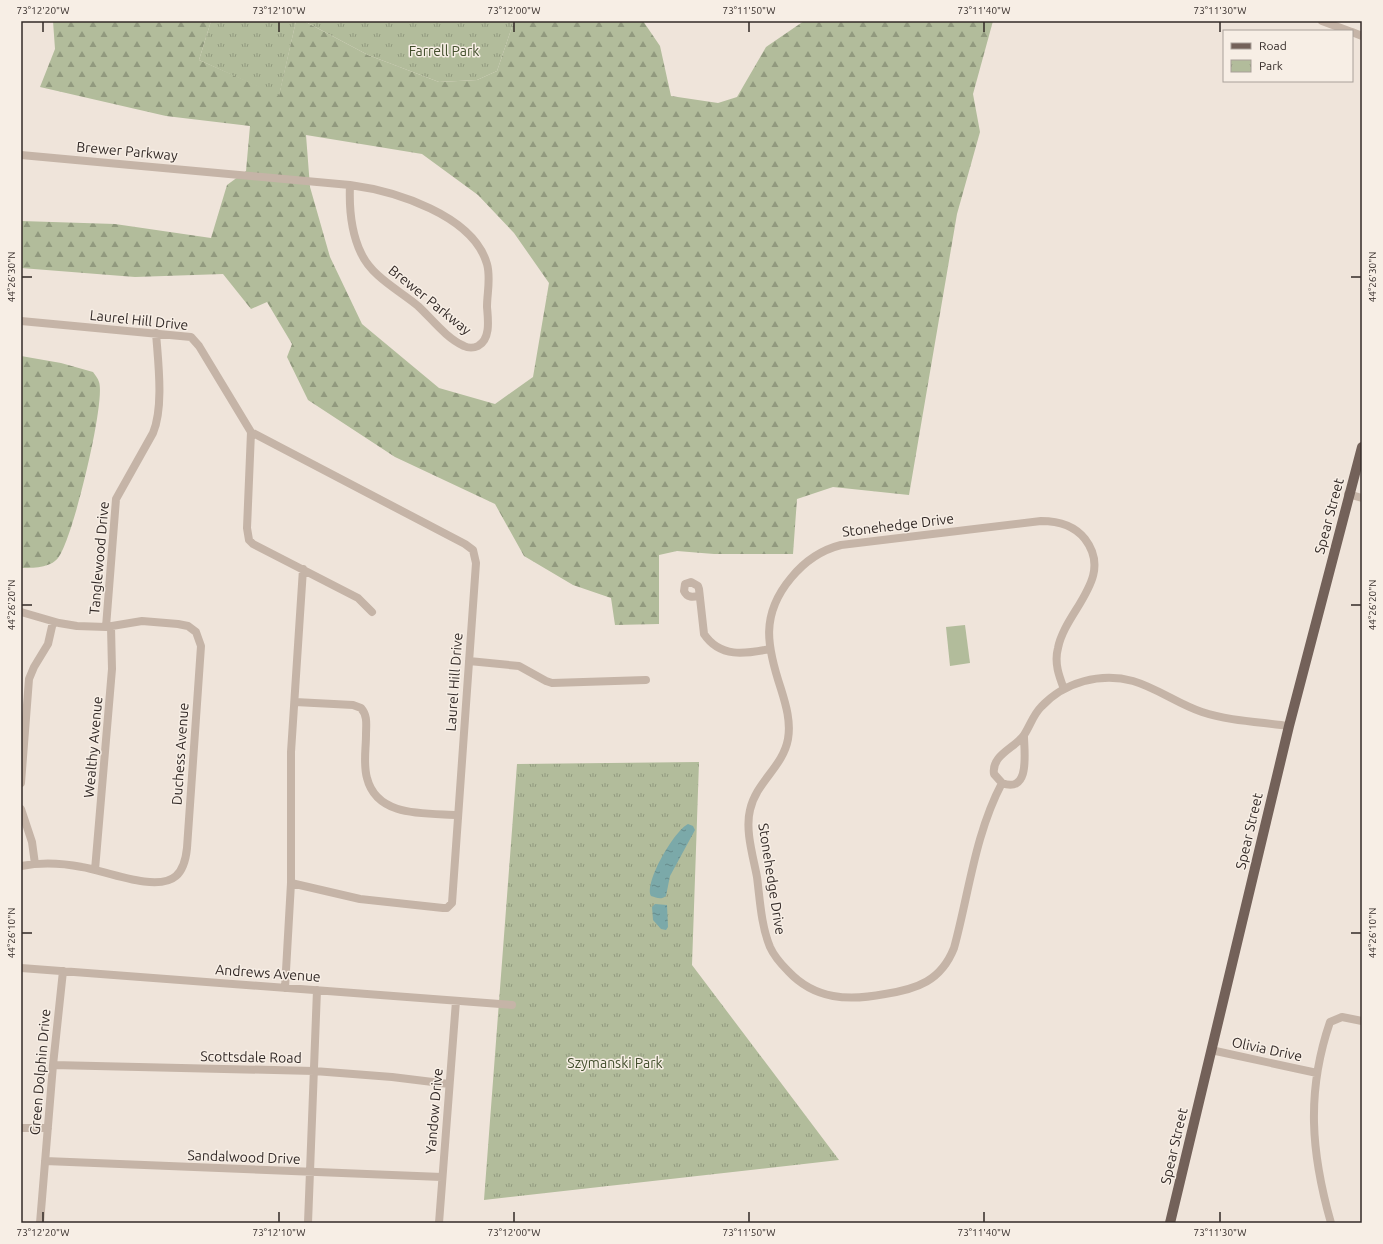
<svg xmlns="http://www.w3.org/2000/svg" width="1383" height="1244" viewBox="0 0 1383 1244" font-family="Ubuntu,sans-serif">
<defs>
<pattern id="forest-firs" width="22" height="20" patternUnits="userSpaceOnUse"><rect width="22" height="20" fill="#b2bc9b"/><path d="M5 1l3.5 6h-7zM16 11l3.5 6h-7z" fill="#91997e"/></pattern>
<pattern id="park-tufts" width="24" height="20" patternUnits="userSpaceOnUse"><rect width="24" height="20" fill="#b2bc9b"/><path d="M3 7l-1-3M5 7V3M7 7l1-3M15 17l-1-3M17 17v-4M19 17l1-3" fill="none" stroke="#91997e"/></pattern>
<pattern id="water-ripples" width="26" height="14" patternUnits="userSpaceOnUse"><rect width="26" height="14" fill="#7ba9a9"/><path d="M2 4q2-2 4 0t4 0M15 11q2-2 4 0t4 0" fill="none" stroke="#658a8a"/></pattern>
</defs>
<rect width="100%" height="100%" fill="#efe4da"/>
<path fill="#b2bc9b" d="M965,625L970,663L950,666L946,627Z"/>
<path fill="url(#forest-firs)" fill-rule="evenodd" d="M53,21H211L199,60L279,95L296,21H304L368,55L439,82L477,80L497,71L514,21H643L660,46L671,96L718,103L737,97L766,47L804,21H993L973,94L980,132L957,214L909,495L833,487L797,499L793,554H714L677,551L659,555V624L615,625L611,598L573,585L524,556L495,504L395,457L308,400L287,357L292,344L267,302L251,309L223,274L135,277L21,268V221L115,224L211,238L227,185L246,171L250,126L166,116L40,87L55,49ZM306,135L422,154L478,195L514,233L549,283L533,377L495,404L439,388L362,324L330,257L310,187Z
M21,356L61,363L93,372C95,375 98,378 99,382C106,402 72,542 58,558C50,568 33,568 21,568Z"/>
<path fill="url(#park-tufts)" d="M211,21H296L279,96L199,60Z
M304,21H514L497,71L477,80L439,82L368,55Z
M699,762L692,965L839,1160L484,1200L517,764Z"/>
<path fill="url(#water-ripples)" d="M688,824L693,826L695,830L670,876L666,896C661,900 657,898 651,896C644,882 675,830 688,824Z
M655,904L667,905L668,927L666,930L661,929L653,920L652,907Z"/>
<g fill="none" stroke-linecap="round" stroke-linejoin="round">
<path stroke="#c5b4a7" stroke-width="8" d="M1322,21L1349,31
M1352,32L1362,36
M21,155L350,185
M350,185C395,191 473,215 487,264C491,278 487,293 487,307C488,319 491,339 478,346C474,348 468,348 464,346C446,338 432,319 418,306C399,290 372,277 361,253C351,232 349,208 350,185Z
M21,321L191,337L199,346L251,432L465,544L473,550L476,563L452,903L447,908H443L360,899L291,883
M251,432L247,528L249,540L253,544L358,598L372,612
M1348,494L1362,498
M699,596C693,597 687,598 684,591L685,584L691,582L698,586L699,589L704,634C720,658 745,654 770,649
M21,612L59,623L77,626L106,627L142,621L178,624L188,626L196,632L201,646L187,848C186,858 184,869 176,876C157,893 103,870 82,867C62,863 41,862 21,866
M106,627L116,499L153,433C164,407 158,361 156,333
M469,661L519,666L546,681L552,683L646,680
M295,702L353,705L361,708C368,716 366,725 366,735C366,749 363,764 367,778C377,818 426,813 458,815
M1024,736C1024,751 1031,794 1002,783L994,774C991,755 1015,748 1024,735C1030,726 1033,715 1041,707C1064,682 1101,672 1133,681C1157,688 1178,704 1202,712C1229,721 1261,722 1289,726
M21,783L29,679L34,667L48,644L53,622
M1002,783C975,834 969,893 954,948C941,981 917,989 885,994C849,1001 815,1000 788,971C781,964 774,956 770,947C761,925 760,900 757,877C753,856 745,830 750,810C756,782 783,767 788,739C791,722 786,705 781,689C767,647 760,615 791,578C804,562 821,550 841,545L1041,521C1058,521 1074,525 1085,539C1115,578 1065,611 1058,648C1054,663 1059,676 1064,689
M21,809L32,842L35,864
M95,870L112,669L111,627
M21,968L512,1005
M285,988L291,883V752L303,569
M1211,1050L1317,1073
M53,1065L314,1071L392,1077L449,1084
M21,1128H48
M45,1161L442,1177
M40,1223L53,1065L63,971
M308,1223L317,990
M439,1223L456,1001
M1331,1223C1311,1153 1306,1092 1330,1022L1342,1017L1362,1021"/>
<path stroke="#736159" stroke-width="10" d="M1170,1223L1289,726L1362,447"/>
</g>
<path fill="none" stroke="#332a27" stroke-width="1.5" d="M43,22V32M279,22V32M514,22V32M749,22V32M984,22V32M1220,22V32M22,277H32M1351,277H1361M22,605H32M1351,605H1361M22,933H32M1351,933H1361M43,1212V1222M279,1212V1222M514,1212V1222M749,1212V1222M984,1212V1222M1220,1212V1222"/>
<g text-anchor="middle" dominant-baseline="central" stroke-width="3" stroke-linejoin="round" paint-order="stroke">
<g font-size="14" fill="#434f2d" stroke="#f7eee5">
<text x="444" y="51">Farrell Park</text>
<text x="615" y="1063">Szymanski Park</text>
</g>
<g font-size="14" fill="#332a27" stroke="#f7eee5">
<text transform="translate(127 151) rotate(5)">Brewer Parkway</text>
<text transform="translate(430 300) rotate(39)">Brewer Parkway</text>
<text transform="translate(139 320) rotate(6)">Laurel Hill Drive</text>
<text transform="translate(1329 516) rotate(-75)">Spear Street</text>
<text transform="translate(898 525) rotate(-7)">Stonehedge Drive</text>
<text transform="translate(99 558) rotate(-85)">Tanglewood Drive</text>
<text transform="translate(454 682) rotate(-86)">Laurel Hill Drive</text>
<text transform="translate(93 747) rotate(-85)">Wealthy Avenue</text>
<text transform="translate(180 754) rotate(-86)">Duchess Avenue</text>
<text transform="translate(1249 831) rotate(-77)">Spear Street</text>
<text transform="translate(772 879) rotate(81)">Stonehedge Drive</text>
<text transform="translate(268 973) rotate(4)">Andrews Avenue</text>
<text transform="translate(1267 1049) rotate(12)">Olivia Drive</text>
<text transform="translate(251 1057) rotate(1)">Scottsdale Road</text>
<text transform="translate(40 1072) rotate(-85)">Green Dolphin Drive</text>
<text transform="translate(434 1111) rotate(-85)">Yandow Drive</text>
<text transform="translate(1174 1146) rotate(-77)">Spear Street</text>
<text transform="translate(244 1157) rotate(2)">Sandalwood Drive</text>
</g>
</g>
<rect width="1383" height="1244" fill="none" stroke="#f7eee5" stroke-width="44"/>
<rect x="1223" y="30" width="130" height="52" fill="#f7eee5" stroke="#a9a099"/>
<rect x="1231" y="43" width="20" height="6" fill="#736159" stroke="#a9a099"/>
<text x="1259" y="50" font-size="12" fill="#332a27">Road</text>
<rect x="1231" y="60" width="20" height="12" fill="url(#park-tufts)" stroke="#a9a099"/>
<text x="1259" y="70" font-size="12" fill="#332a27">Park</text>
<rect x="22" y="22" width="1339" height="1200" fill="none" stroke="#332a27" stroke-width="1.5"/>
<g font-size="10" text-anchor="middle" fill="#332a27">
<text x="43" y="14">73°12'20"W</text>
<text x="279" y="14">73°12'10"W</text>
<text x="514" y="14">73°12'00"W</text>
<text x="749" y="14">73°11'50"W</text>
<text x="984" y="14">73°11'40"W</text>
<text x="1220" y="14">73°11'30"W</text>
<text transform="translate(11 277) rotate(-90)" y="4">44°26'30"N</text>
<text transform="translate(1372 277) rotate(-90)" y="4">44°26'30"N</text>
<text transform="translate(11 605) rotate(-90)" y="4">44°26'20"N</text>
<text transform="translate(1372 605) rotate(-90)" y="4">44°26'20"N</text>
<text transform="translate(11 933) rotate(-90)" y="4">44°26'10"N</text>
<text transform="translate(1372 933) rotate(-90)" y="4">44°26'10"N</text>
<text x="43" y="1236">73°12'20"W</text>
<text x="279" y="1236">73°12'10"W</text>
<text x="514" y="1236">73°12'00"W</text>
<text x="749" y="1236">73°11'50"W</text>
<text x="984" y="1236">73°11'40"W</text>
<text x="1220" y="1236">73°11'30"W</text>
</g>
</svg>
